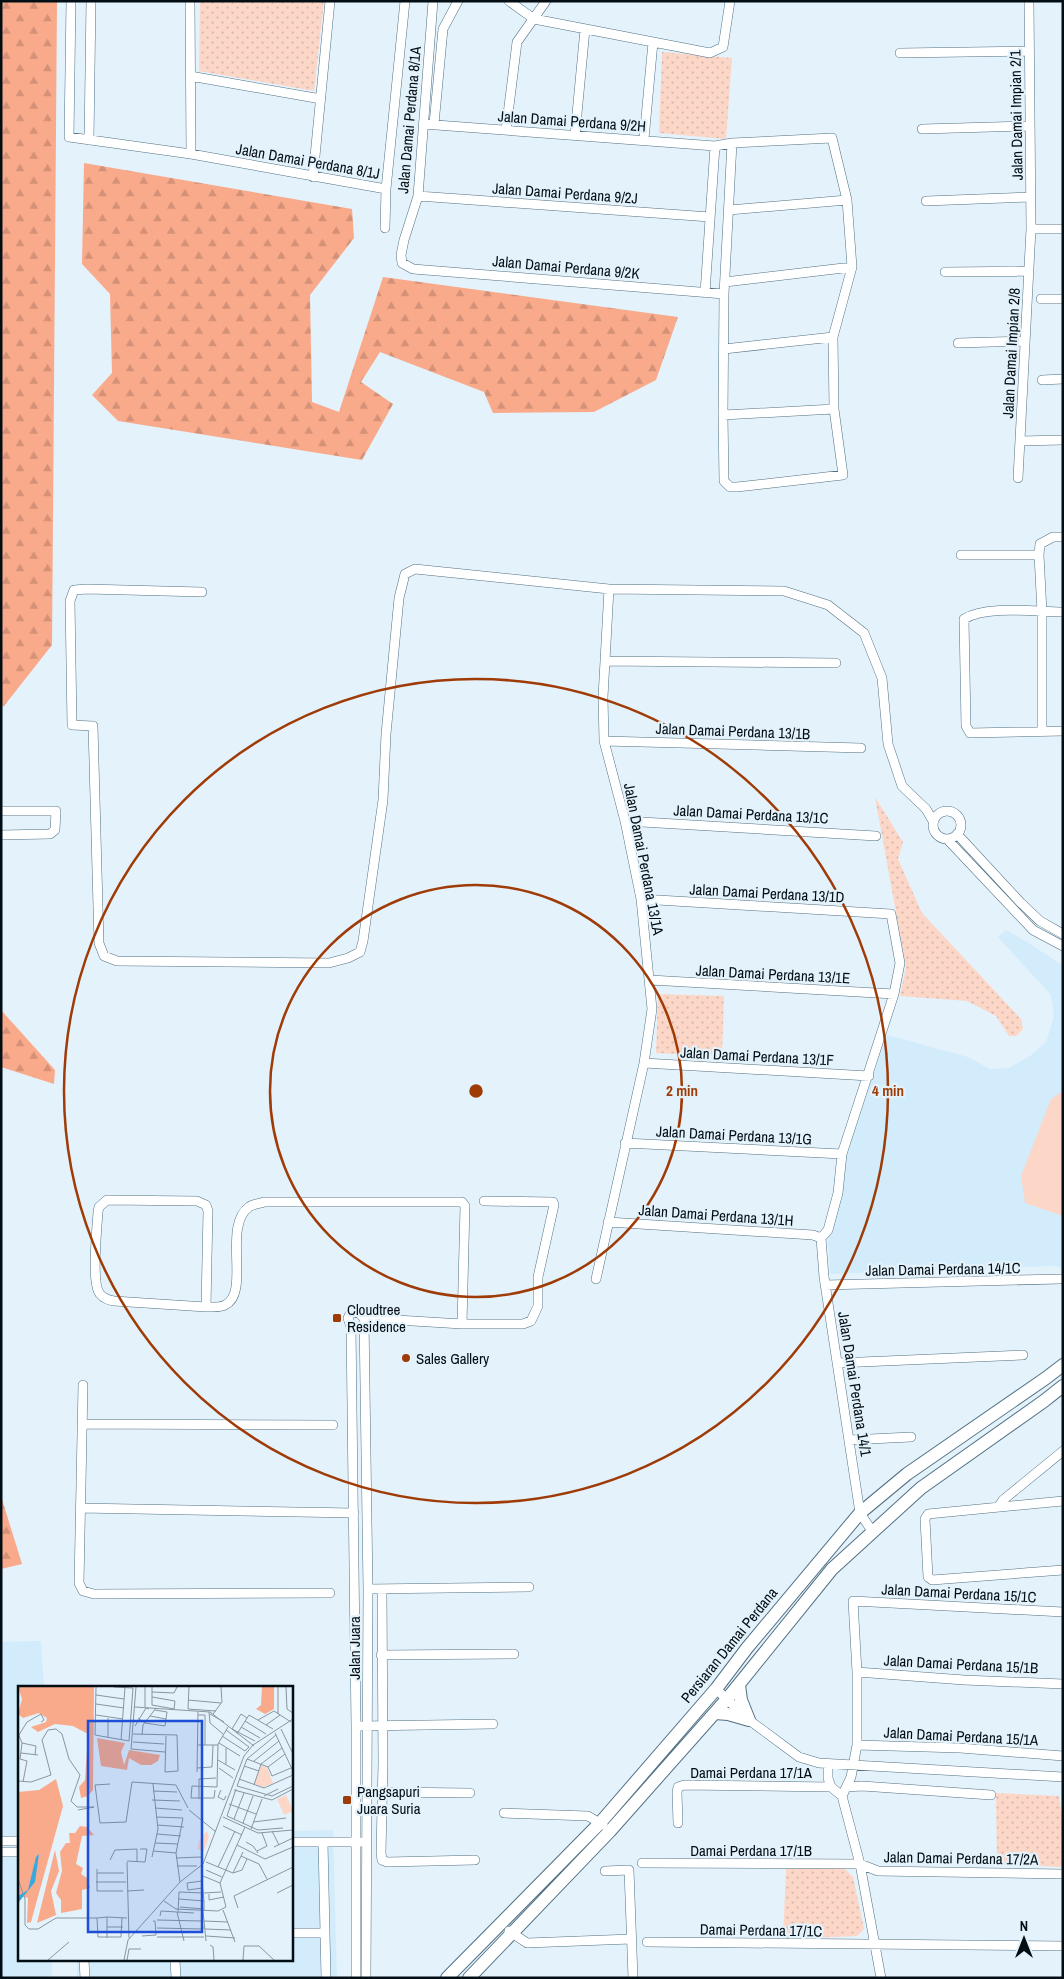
<svg xmlns="http://www.w3.org/2000/svg" width="1064" height="1979" viewBox="0 0 1064 1979" font-family="'Archivo Narrow',sans-serif">
<defs>
<pattern id="forest-firs" width="22" height="20" patternUnits="userSpaceOnUse" patternTransform="scale(1.25)"><rect width="22" height="20" fill="#f9aa8b"/><path d="M5 1l3.5 6h-7zM16 11l3.5 6h-7z" fill="#d49177"/></pattern>
<pattern id="park-dots" width="8" height="8" patternUnits="userSpaceOnUse" patternTransform="scale(1.25)"><rect width="8" height="8" fill="#fcd7c8"/><path d="M2 2h.1M6 6h.1" fill="none" stroke="#d6b7ab" stroke-width="1.8" stroke-linecap="round"/></pattern>
</defs>
<rect width="100%" height="100%" fill="#e4f2fb"/>
<path fill="#d2ecfb" d="M1006,930L1032,945L1063,966V1268L1054,1266L830,1274L828,1234L842,1193L844,1160L887,1035L968,1057L990,1069L1009,1068L1030,1056L1046,1042L1054,1016L1051,995L998,937Z
M41,1641L44,1688H19V1960H52V1978H1V1642Z
M333,1830L337,1978H77V1960H291V1831Z"/>
<path fill="#fcd7c8" d="M1063,1091V1216L1025,1203L1021,1176L1051,1099Z"/>
<path fill="url(#forest-firs)" d="M1,1H57L52,645L4,706L1,707Z
M84,163L352,209L354,238L310,295L312,402L339,412L383,277L678,317L656,380L594,412L493,413L484,392L380,352L361,382L393,404L362,460L118,421L92,395L112,373L110,294L82,264Z
M1,1010L55,1070L54,1084L1,1067Z
M1,1496L22,1564L1,1569Z"/>
<path fill="url(#park-dots)" d="M200,1H324L314,91L199,71Z
M662,52L732,58L726,139L659,133Z
M875,797L903,842L898,859L922,913L1021,1019L1023,1029L1016,1036H1009L996,1016L967,1001L900,996L906,967Z
M658,994L724,996L722,1056L656,1053Z
M996,1793L1059,1796L1063,1822V1867L997,1864Z
M844,1868L853,1877L864,1929L857,1936L783,1939L786,1869Z"/>
<g fill="none" stroke-linecap="round" stroke-linejoin="round">
<defs>
<path id="minor" d="M71,1L69,137L191,154L386,189L405,1
M190,1L191,154
M433,1L418,196L404,240L401,255L402,263L413,269L724,294
M509,1L534,19L710,53L723,47L730,1
M900,53L1029,51
M190,76L321,99
M423,124L715,146L732,143L832,138L847,200L852,267L833,337L834,409L843,475L737,487H730L724,481L723,415L724,294L732,143
M434,124L443,29L458,1
M922,129L1030,126
M506,130L517,42L546,1
M575,135L585,29
M644,139L653,42
M89,140L91,1
M313,177L330,1
M418,196L710,217
M926,201L1031,197
M729,210L847,200
M385,228L386,189
M1031,229H1063
M945,272L1029,271
M725,282L852,267
M705,293L715,146
M1041,299H1063
M958,343L1025,341
M724,349L833,337
M1042,380L1063,379
M723,415L834,409
M1020,441L1063,440
M1018,478L1031,229L1029,1
M961,555H1039
M202,592L87,589L74,590L70,601L72,725L93,726L99,943L104,956L117,961L329,963L348,958L360,952L363,941L383,800L386,734L399,598L405,574L415,569L609,589L784,591L828,605L864,633L882,678L888,744L902,786L926,809L933,821
M1063,612C1036,612 987,605 964,619L966,726L970,733L1063,731
M605,661L836,663
M1042,731V612L1039,555L1040,544L1053,537H1063
M604,741L861,748
M1,811H56L55,830L50,834L1,835
M933 825a14 14 0 1 1 28 0a14 14 0 1 1-28 0Z
M625,821L876,836
M957,834L1020,902L1040,921L1063,934
M947,839L1033,930L1063,946
M641,899L891,914L900,963L894,994L842,1154L838,1193L828,1230L821,1238
M650,980L894,994
M644,1063L869,1076
M625,1143L842,1154
M608,1222L813,1235L821,1238
M821,1238L824,1277L860,1513L872,1531
M596,1279L644,1063L652,1009L641,899L625,821L604,741L603,697L609,589
M825,1285L1060,1279
M206,1307L208,1211L206,1205L197,1201L107,1200L99,1207L98,1212C97,1228 91,1284 100,1294C104,1299 109,1300 114,1301L206,1307C212,1307 220,1308 225,1305C251,1293 222,1226 249,1207C253,1204 259,1204 264,1202H462L465,1206L462,1324
M364,1318L368,1589L366,1978
M838,1363L1023,1355
M83,1385L79,1583L83,1591L94,1594L330,1593
M82,1424L333,1425
M849,1440L911,1437
M1063,1501L928,1514L925,1519L928,1577L932,1580L1063,1570
M999,1506L1003,1500L1063,1451
M80,1508L354,1513
M368,1589L529,1587
M382,1590L383,1763L381,1853L382,1860L387,1862L475,1860
M381,1655L514,1654
M857,1672L964,1680L1063,1684
M716,1689L749,1720L799,1757L819,1763L1063,1777
M361,1726L493,1724
M857,1745L960,1748L1063,1756
M828,1765V1778L831,1787L842,1796L860,1864L881,1978
M847,1787L862,1786L991,1795
M382,1792L470,1793
M842,1796L851,1777L857,1745V1672L853,1601L1063,1612
M504,1813L588,1816L603,1825
M678,1823L677,1793L678,1787L684,1785L831,1787
M1,1841H19
M291,1842H361
M323,1842L326,1978
M1,1852H19
M642,1863L860,1864L878,1871L1063,1874
M605,1871L629,1870L633,1978
M509,1931L527,1943L631,1939
M291,1933H325
M647,1942L1063,1946
M84,1960L85,1978
M175,1960L176,1978
M356,1978V1726L351,1327L348,1318L350,1314L358,1312L364,1318L462,1324H523L531,1321L538,1306V1277L554,1205L553,1202L484,1201"/>
<path id="secondary" d="M739,1685L741,1700L749,1720
M715,1713L728,1714L749,1720
M447,1978L600,1823L716,1689L747,1648L860,1513L907,1474L1046,1378L1063,1365
M469,1978L610,1831L727,1699L832,1569L921,1488L1044,1401L1063,1386"/>
</defs>
<use href="#minor" stroke="#517184" stroke-width="10"/>
<use href="#secondary" stroke="#517184" stroke-width="14"/>
<use href="#minor" stroke="#fff" stroke-width="9"/>
<use href="#secondary" stroke="#fff" stroke-width="12"/>
</g>
<g fill="none" stroke="#9f3b07" stroke-width="2.5">
<circle cx="476" cy="1091" r="206"/>
<circle cx="476" cy="1091" r="412"/>
</g>
<g fill="#9f3b07" stroke="#e4f2fb" stroke-width="2">
<rect x="332" y="1313" width="10" height="10" rx="2.5"/>
<circle cx="406" cy="1358" r="5"/>
<rect x="342" y="1795" width="10" height="10" rx="2.5"/>
</g>
<g text-anchor="middle" dominant-baseline="central" stroke-width="4.5" stroke-linejoin="round" paint-order="stroke">
<g font-size="15" fill="#030d14" stroke="#e4f2fb">
<text transform="translate(1016 115) rotate(-91)">Jalan Damai Impian 2/1</text>
<text transform="translate(409 120) rotate(-85)">Jalan Damai Perdana 8/1A</text>
<text transform="translate(572 121) rotate(4)">Jalan Damai Perdana 9/2H</text>
<text transform="translate(308 161) rotate(10)">Jalan Damai Perdana 8/1J</text>
<text transform="translate(565 193) rotate(4)">Jalan Damai Perdana 9/2J</text>
<text transform="translate(566 267) rotate(5)">Jalan Damai Perdana 9/2K</text>
<text transform="translate(1011 353) rotate(-87)">Jalan Damai Impian 2/8</text>
<text transform="translate(733 731) rotate(2)">Jalan Damai Perdana 13/1B</text>
<text transform="translate(751 814) rotate(3)">Jalan Damai Perdana 13/1C</text>
<text transform="translate(644 859) rotate(79)">Jalan Damai Perdana 13/1A</text>
<text transform="translate(767 893) rotate(3)">Jalan Damai Perdana 13/1D</text>
<text transform="translate(773 974) rotate(3)">Jalan Damai Perdana 13/1E</text>
<text transform="translate(757 1056) rotate(3)">Jalan Damai Perdana 13/1F</text>
<text transform="translate(734 1135) rotate(3)">Jalan Damai Perdana 13/1G</text>
<text transform="translate(716 1215) rotate(4)">Jalan Damai Perdana 13/1H</text>
<text transform="translate(943 1269) rotate(-1)">Jalan Damai Perdana 14/1C</text>
<text transform="translate(855 1384) rotate(81)">Jalan Damai Perdana 14/1</text>
<text transform="translate(959 1593) rotate(3)">Jalan Damai Perdana 15/1C</text>
<text transform="translate(729 1645) rotate(-51)">Persiaran Damai Perdana</text>
<text transform="translate(354 1648) rotate(-90)">Jalan Juara</text>
<text transform="translate(961 1664) rotate(3)">Jalan Damai Perdana 15/1B</text>
<text transform="translate(961 1736) rotate(3)">Jalan Damai Perdana 15/1A</text>
<text x="751" y="1772">Damai Perdana 17/1A</text>
<text x="751" y="1850">Damai Perdana 17/1B</text>
<text transform="translate(961 1858) rotate(1)">Jalan Damai Perdana 17/2A</text>
<text transform="translate(761 1930) rotate(1)">Damai Perdana 17/1C</text>
</g>
<g font-size="15" fill="#030d14" stroke="#e4f2fb" text-anchor="start">
<text x="347" y="1309">Cloudtree<tspan x="347" dy="17">Residence</tspan></text>
<text x="416" y="1358">Sales Gallery</text>
<text x="357" y="1791">Pangsapuri<tspan x="357" dy="17">Juara Suria</tspan></text>
</g>
</g>
<g transform="translate(18 1686)">
<rect width="275" height="275" fill="#e4f2fb"/>
<path d="M268,109L275,125L266,129L259,113ZM189,145L191,151L186,165L179,163L182,152Z" fill="#fcd7c8"/>
<path d="M0,1H76L75,104L70,110L63,112L61,101L67,94L70,48L55,40L37,38L20,46L13,41L28,36L29,32L21,27L5,32L0,28L4,13ZM244,1H256V23L247,28L238,23L243,19ZM79,52L107,57L103,66L106,79L111,64L142,69L140,75L133,79H123L111,72L109,84L83,80ZM38,93L45,120L13,236L9,237L10,212L0,209V106L21,104ZM62,140L69,141L76,149L64,150L58,178L65,182L63,188L69,192L72,202L64,204V223L43,227V214L38,207L44,185L42,166L48,157H52L51,147H57ZM37,164L41,185L33,205L38,229L19,237Z" fill="#f9aa8b"/>
<path d="M243,79L249,82L255,97L245,101L237,98Z" fill="#fcd7c8"/>
<path d="M21,168L17,196L0,217V210L10,204L18,171Z" fill="#38a8e1"/>
<path fill="none" stroke="#8a969f" stroke-width="1" d="M78,1L77,49L111,55L115,2L96,1M118,1L113,63L147,66M134,1V19L156,23L157,15L134,11M260,1V28M268,1L269,23L275,27M134,6L156,7L159,1M78,9L106,13M170,14L203,17M78,18L106,22M117,21L192,26L236,60M127,21V1M170,23L198,25M170,23L171,1M191,26L192,37L205,48M192,28L206,36M195,28L204,16L203,1M78,29L105,33M180,29H187V59M132,30L148,33M90,32V51M120,32L127,37L147,40L149,26L137,24M229,32L223,28L214,43L237,55M240,34L256,25L273,36M227,35L248,48M9,36L23,28L26,34L23,36M248,39L262,29M117,40L128,22L131,23M223,41L242,52M263,43L275,68M0,47L4,57L2,73L9,75L5,96M257,47L275,85M115,48L159,49L160,85L147,86L148,50M219,48L231,29L255,43M1,49L9,36M124,49L125,39L138,22M258,49L229,73L219,100L254,110L275,100M204,50L227,65L231,61L208,44M103,54L107,1M115,56L146,58M4,57L18,60L17,69M201,57L222,70M180,59H200M3,67L20,69M229,73L250,81L254,90L273,82M200,74L217,84M236,75L261,55M208,78V62M226,80L241,85M250,81L267,68M179,82L194,81L195,59M201,82L215,92M179,86L180,26M221,93L246,102L275,89M0,95L13,96L33,89L24,54L30,44L38,43L44,48L51,73L62,89L53,115L59,121H76M92,98L77,99L82,137L108,136L114,96L158,99L170,122M236,99L243,78L264,62M199,101L200,58L210,41M218,103L209,130L240,144L265,142M197,104L196,112H173L174,100L199,101M203,104L200,111L206,114L208,110M216,104L254,114L275,103M135,105L159,106M246,110L260,103M181,113V93L198,92M134,114L162,115M211,118L238,128M137,122L164,124M60,124L76,121M171,124L198,146M138,131L165,132L158,167L162,196M205,131L240,147L275,144M216,133L226,107M235,136L268,132M225,137L235,110M139,139L166,141M205,140L224,149M233,143L244,113M254,145L261,159M139,148L163,150M228,156L235,160L240,167M137,157L160,158M219,159L247,173L275,161M256,161L275,152M135,165L158,167M239,165L249,160L244,147M223,170L241,178L249,193M134,171L140,143L135,98M158,172L183,171M92,174L97,164L119,163V176M109,175L127,176L129,163H122M109,176L111,252M188,176L215,187L225,166M159,180H179M200,181L217,145M79,183V205H105M188,184L204,191M79,187H106M215,187L224,184L229,173M185,190L202,197M0,193L7,213V239L11,243H20L38,232H79M78,196H108M184,202L170,204L169,197L184,195L186,215V225M109,205L126,204M186,207L203,206M259,207L275,199M191,208V214L206,211M161,213L186,215M146,215L158,223L200,225L208,221L202,197L227,141M162,221L186,223M220,222L216,210L275,181M205,224L217,256M185,225L188,255M159,226L166,255M160,226L176,227M160,227L161,206L185,207M142,230L143,225L159,226M89,231V252M104,232L103,251H80L79,232L89,231L109,232M139,234L184,235L185,243L139,242M186,235L210,236M89,241H105M187,243L213,244M124,250L138,249L137,235H135M188,250L217,252M139,251H186M192,259L195,261L196,274M30,274L51,256M106,274L110,254L162,196L185,178L226,70L235,59L275,33M109,274L111,263H123M225,274L226,260H241L256,274"/>
<path fill="#1d4ed8" fill-opacity="0.15" stroke="#1d4ed8" stroke-width="2.5" d="M70,35H184V246H70Z"/>
<rect width="275" height="275" fill="none" stroke="#030d14" stroke-width="2.5"/>
</g>
<circle cx="476" cy="1091" r="8" fill="#9f3b07" stroke="#e4f2fb" stroke-width="2.5"/>
<g font-size="15" text-anchor="middle" font-weight="bold" fill="#9f3b07" stroke="#e4f2fb" stroke-width="4.5" stroke-linejoin="round" paint-order="stroke">
<text x="682" y="1096">2 min</text>
<text x="888" y="1096">4 min</text>
</g>
<rect width="1064" height="1979" fill="none" stroke="#030d14" stroke-width="5"/>
<g transform="translate(1024 1939)" stroke="#e4f2fb" stroke-width="4" paint-order="stroke">
<path d="M0-4L9 19L0 12L-9 19Z" fill="#030d14"/>
<text y="-8" font-size="14" font-weight="bold" text-anchor="middle" fill="#030d14">N</text>
</g>
</svg>
